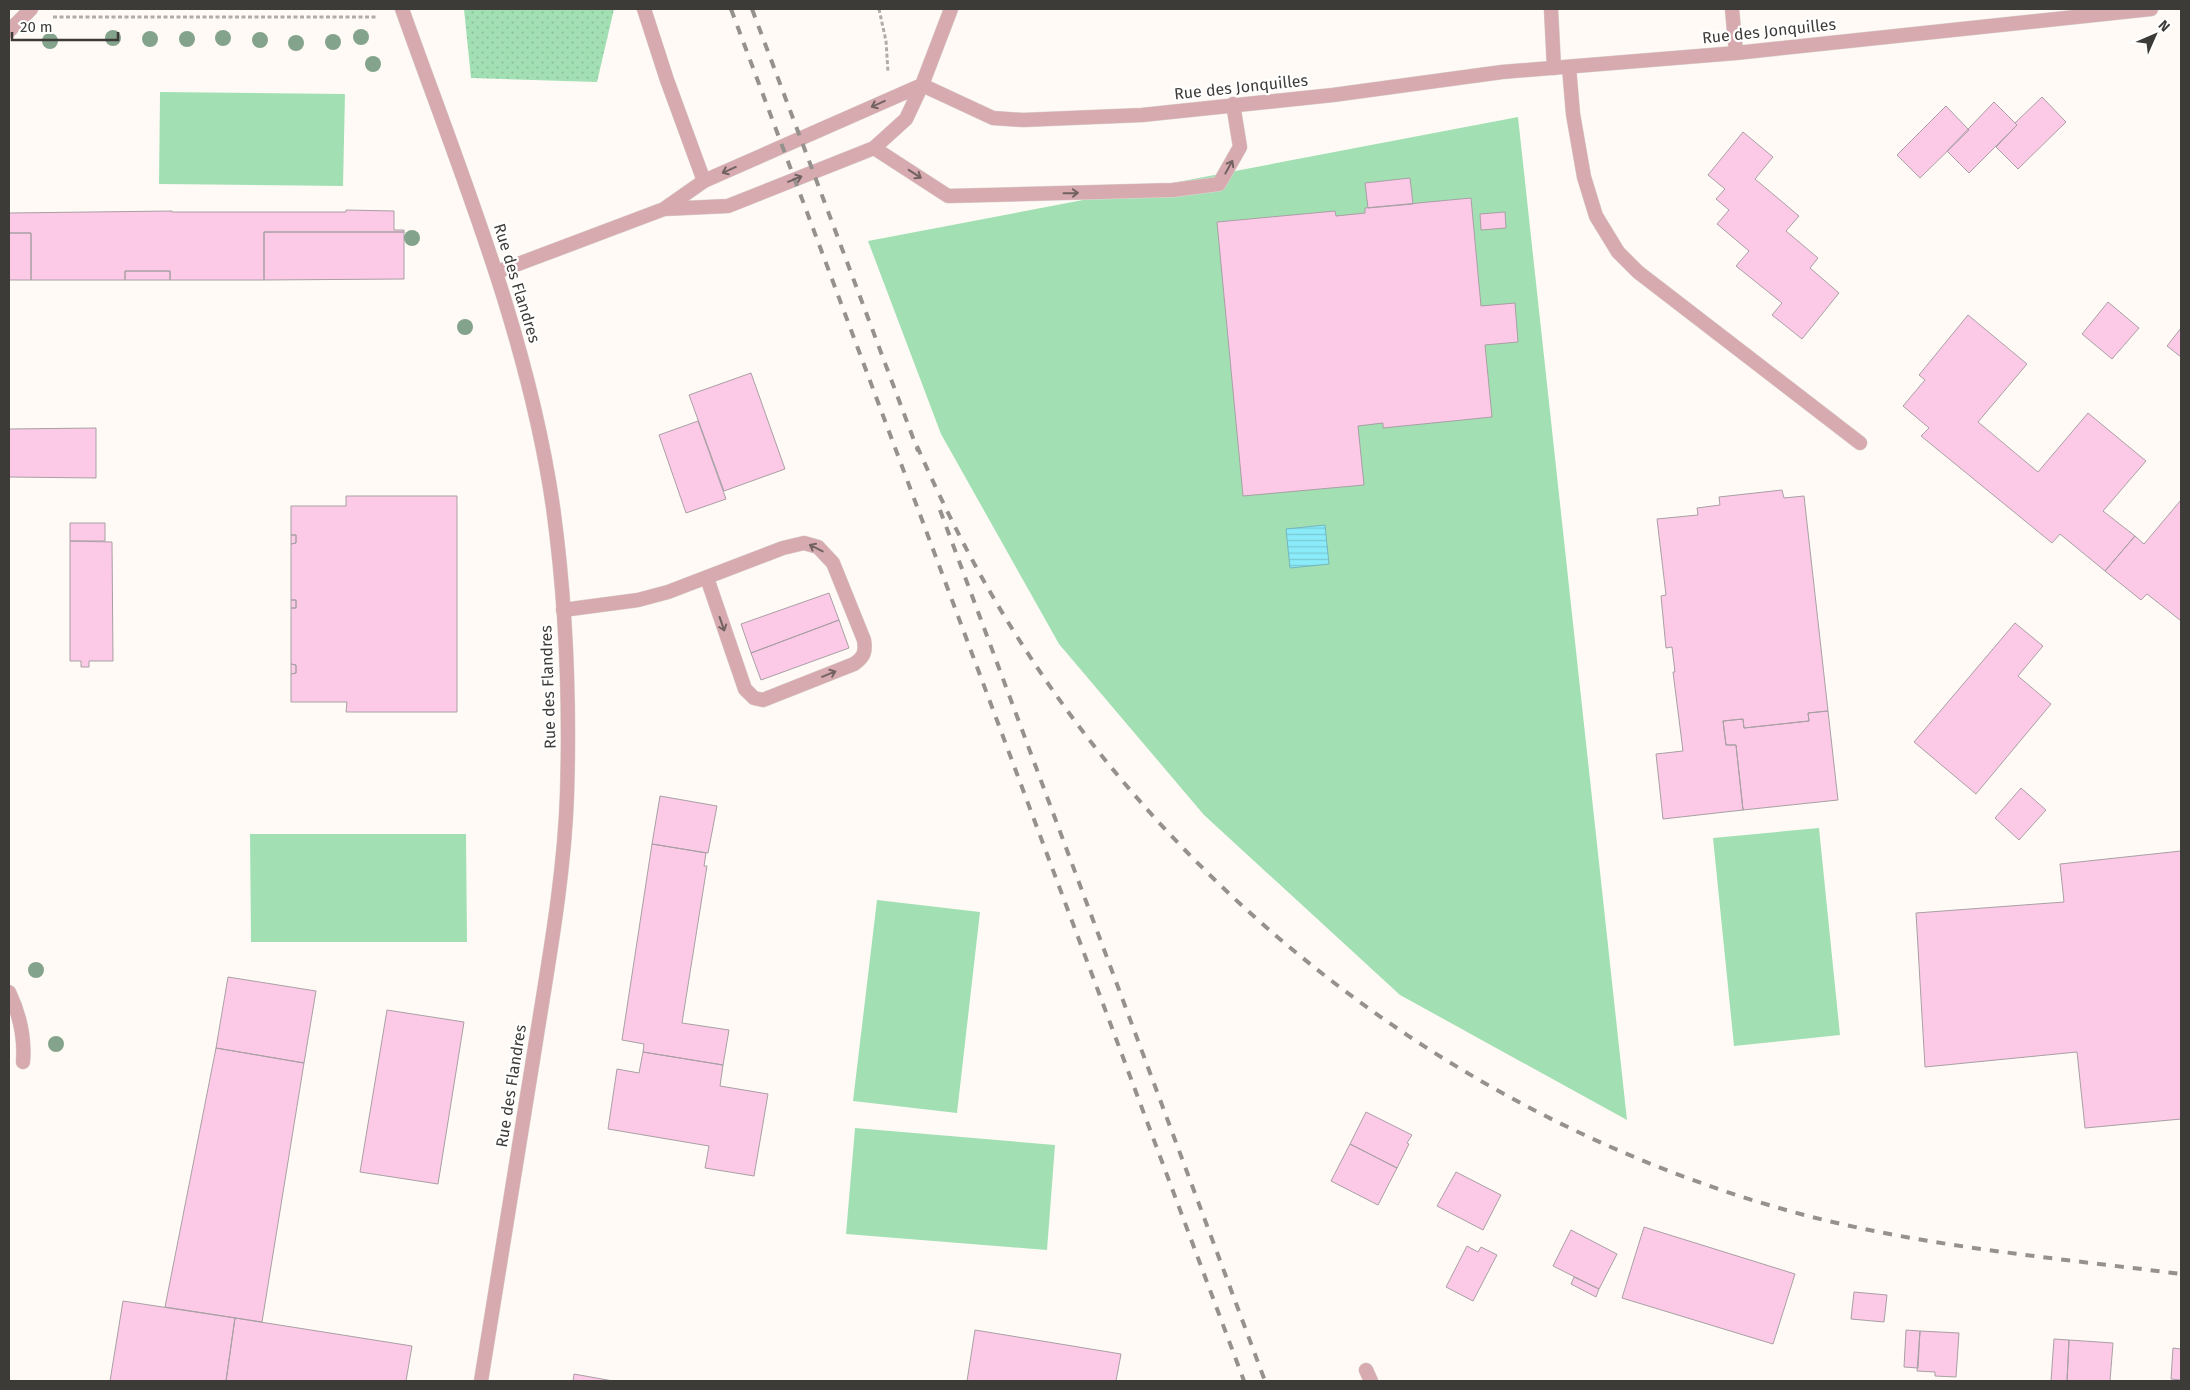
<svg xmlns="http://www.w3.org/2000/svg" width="2190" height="1390" viewBox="0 0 2190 1390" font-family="'Fira Sans',sans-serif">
<defs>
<pattern id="garden-dots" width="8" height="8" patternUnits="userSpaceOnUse" patternTransform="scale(1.25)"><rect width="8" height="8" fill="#a2e0b4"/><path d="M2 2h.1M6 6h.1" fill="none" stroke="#8cc19c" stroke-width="1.8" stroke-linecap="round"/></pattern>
<pattern id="water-rules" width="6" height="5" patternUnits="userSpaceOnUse" patternTransform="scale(1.25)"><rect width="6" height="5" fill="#8bebf8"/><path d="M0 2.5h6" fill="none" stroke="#79cad5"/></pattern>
</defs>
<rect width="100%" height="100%" fill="#fffaf5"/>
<path fill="#a2e0b4" d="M160,92L345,94L343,186L159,184Z
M1518,117L1627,1120L1400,995L1204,815L1059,644L941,434L868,241Z
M1819,828L1840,1035L1734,1046L1713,838Z
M250,834H466L467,942H251Z
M877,900L980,912L957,1113L853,1101Z
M855,1128L1055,1145L1047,1250L846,1234Z"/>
<path fill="url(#garden-dots)" d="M464,9H614L597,82L471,78Z"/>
<path fill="url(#water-rules)" stroke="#74b6be" d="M1325,525L1329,564L1290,568L1286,529Z"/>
<path fill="#fcc9e7" stroke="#a8a0a4" d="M2042,97L2066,122L2018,169L1996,147L2017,125L2015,123Z
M1994,102L2017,125L1969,173L1947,151Z
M1946,106L1969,130L1920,178L1897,155Z
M1743,132L1773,157L1755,179L1799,216L1786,231L1818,258L1810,268L1839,293L1802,339L1772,315L1782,303L1736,266L1749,251L1717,224L1729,210L1716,199L1725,189L1708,175Z
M1410,178L1413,204L1368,208L1365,183Z
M1471,198L1481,306L1515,303L1518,342L1485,345L1492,417L1383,428V423L1358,426L1364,485L1243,496L1217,222L1335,211L1336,216L1365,213V208Z
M346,210L394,211V230H404V232H264V280H170V271H125V280H31V233H9V213L172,211V212H346Z
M1505,212L1506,228L1481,230L1480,214Z
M264,232H404V279L264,280Z
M9,233H31V280H9Z
M125,271H170V280H125Z
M2108,302L2139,328L2112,359L2082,334Z
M1968,315L2027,364L1978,422L2038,472L2088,413L2146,461L2103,511L2135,536L2105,571L2060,534L2052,543L1921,436L1929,428L1903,406L1925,380L1919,375Z
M2181,328V357L2167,346Z
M751,373L785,469L724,491L689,395Z
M698,421L726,499L686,513L659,435Z
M96,428V478L9,477V429Z
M1782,490L1784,498L1804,496L1828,711L1808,713L1809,721L1744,728L1743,719L1723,721L1726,745H1736L1743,810L1663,819L1656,754L1683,751L1673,672H1675L1672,647L1666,648L1661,596L1666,595L1657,519L1698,515L1697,508L1720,505L1719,497Z
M346,496H457V712H346L347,702H291V674L296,673V665L291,664V608H296V600H291V544L296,543V535H291V506H346Z
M2181,500V619L2180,620L2147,594L2141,600L2105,571L2135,536L2144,544Z
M70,523H105V541H70Z
M291,535H296V543L291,544Z
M70,541L112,542L113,661H89V667H81V661H70Z
M829,593L839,620L751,653L741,624Z
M291,600H296V608H291Z
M839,620L849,648L761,680L751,653Z
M2015,623L2043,646L2018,676L2051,704L1976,794L1914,742Z
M291,664L296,665V673L291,674Z
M1828,711L1838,800L1743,810L1736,745H1726L1723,721L1743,719L1744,728L1809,721L1808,713Z
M2021,788L2046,810L2019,840L1995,818Z
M660,796L717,806L708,853L652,844Z
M652,844L706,853L704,866H707L682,1023L729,1030L723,1065L643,1052L644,1044L622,1040Z
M2181,851V1119L2085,1128L2077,1052L1925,1067L1916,913L2064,902L2060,864Z
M228,977L316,991L304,1063L216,1048Z
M387,1010L464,1022L438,1184L360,1172Z
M216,1048L304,1063L262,1322L165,1307Z
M643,1052L723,1065L720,1086L768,1094L754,1176L705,1168L709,1146L608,1129L617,1069L639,1073Z
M1366,1112L1412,1135L1407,1143L1409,1144L1397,1168L1350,1144Z
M1350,1144L1397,1168L1378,1205L1331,1181Z
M1456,1172L1501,1195L1483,1230L1437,1206Z
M1644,1227L1795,1274L1773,1344L1622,1298Z
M1571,1230L1617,1254L1599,1289L1553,1266Z
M1467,1246L1478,1252L1481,1247L1497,1255L1473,1301L1446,1287Z
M1574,1277L1599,1289L1596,1297L1571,1284Z
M1854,1292L1887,1295L1884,1322L1851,1319Z
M123,1301L235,1318L226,1381H110Z
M235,1318L412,1346L406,1381H226Z
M975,1330L1121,1354L1116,1381H967Z
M1906,1330L1920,1331L1918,1368L1904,1367Z
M1920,1331L1959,1333L1956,1377L1935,1376V1372L1917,1371Z
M2054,1339L2069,1340L2067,1381H2051Z
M2069,1340L2113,1343L2110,1381H2067Z
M2173,1348L2181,1349V1380L2171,1379Z
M574,1374L613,1381H573Z"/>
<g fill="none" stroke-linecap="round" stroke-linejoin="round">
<defs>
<path id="service" d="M644,9L667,80L704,181
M1551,9L1554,68
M1569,67L1573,114L1584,177L1596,216L1618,252L1638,272L1860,443
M563,610L638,600L668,592L783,548L804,543L818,547L833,563L864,640C866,652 864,657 854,664L763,700L754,698L745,689L707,578"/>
<path id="minor" d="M1732,9L1736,53
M9,31L31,9
M922,85L993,118L1023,120L1142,115L1333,95L1502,72L1736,53L2151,9
M874,148L948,196L1173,190L1219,184L1240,147L1233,104
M664,209L728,206L874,148L906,119L922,85L951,9
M497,272L664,209L704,181L922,85
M9,992C20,1015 25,1037 23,1062
M1366,1370L1371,1381"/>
<path id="tertiary" d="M402,9C460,172 528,334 553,507C566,602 570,700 567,795C564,880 548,964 535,1047C517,1159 499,1270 481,1381"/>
</defs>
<use href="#service" stroke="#dcd8d3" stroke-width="15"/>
<use href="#minor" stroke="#dcd8d3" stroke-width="15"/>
<use href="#tertiary" stroke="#dcd8d3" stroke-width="15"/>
<path stroke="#b0ada8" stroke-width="3" stroke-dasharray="4 2.5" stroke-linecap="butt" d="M879,9L886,41L888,72
M53,17H377"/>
<use href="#service" stroke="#d7aaaf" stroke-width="14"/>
<use href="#minor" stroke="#d7aaaf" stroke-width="14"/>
<use href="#tertiary" stroke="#d7aaaf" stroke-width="14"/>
<path stroke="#95928e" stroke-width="4" stroke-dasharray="9 9" stroke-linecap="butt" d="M731,9L1244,1381
M752,9L918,451
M917,446C946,512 979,577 1018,638C1191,913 1472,1122 1786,1210C1914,1246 2049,1257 2181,1274
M940,510L1265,1381"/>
</g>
<g fill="#84a38c">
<circle cx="361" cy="37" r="8"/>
<circle cx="113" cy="38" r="8"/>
<circle cx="223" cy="38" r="8"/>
<circle cx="150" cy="39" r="8"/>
<circle cx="187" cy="39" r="8"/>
<circle cx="260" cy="40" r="8"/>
<circle cx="50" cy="41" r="8"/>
<circle cx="333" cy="42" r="8"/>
<circle cx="296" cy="43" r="8"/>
<circle cx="373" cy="64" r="8"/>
<circle cx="412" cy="238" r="8"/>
<circle cx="465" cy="327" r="8"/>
<circle cx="36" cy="970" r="8"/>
<circle cx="56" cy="1044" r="8"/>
</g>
<defs><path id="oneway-shaft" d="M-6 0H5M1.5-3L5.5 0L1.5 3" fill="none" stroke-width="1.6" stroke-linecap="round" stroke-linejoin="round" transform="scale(1.25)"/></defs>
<g stroke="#736262">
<use href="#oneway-shaft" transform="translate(878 104) rotate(156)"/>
<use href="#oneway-shaft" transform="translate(1229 167) rotate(-61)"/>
<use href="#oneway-shaft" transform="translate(729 170) rotate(156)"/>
<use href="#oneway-shaft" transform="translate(915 174) rotate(33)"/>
<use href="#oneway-shaft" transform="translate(795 179) rotate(-22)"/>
<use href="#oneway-shaft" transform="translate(1071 193) rotate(-1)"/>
<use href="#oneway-shaft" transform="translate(816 548) rotate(-153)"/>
<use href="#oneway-shaft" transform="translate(722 624) rotate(71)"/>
<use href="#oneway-shaft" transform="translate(829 674) rotate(-22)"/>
</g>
<g text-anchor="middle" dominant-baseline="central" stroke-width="4.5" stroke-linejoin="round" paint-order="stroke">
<g font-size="16" fill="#3d3b38" stroke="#fff">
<text transform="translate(1769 31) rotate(-6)">Rue des Jonquilles</text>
<text transform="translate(1241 87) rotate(-6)">Rue des Jonquilles</text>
<text transform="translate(517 283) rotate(73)">Rue des Flandres</text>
<text transform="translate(548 687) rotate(-92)">Rue des Flandres</text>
<text transform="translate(511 1086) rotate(-81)">Rue des Flandres</text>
</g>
</g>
<rect width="2190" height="1390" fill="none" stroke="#3d3b38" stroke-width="20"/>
<g transform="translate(2155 35) rotate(45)" stroke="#ffffff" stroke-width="4" paint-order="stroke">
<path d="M0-4L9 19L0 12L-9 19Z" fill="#3d3b38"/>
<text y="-8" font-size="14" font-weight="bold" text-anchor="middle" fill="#3d3b38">N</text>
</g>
<path d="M12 32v8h106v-8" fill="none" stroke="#3d3b38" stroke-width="2.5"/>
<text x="20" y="32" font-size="15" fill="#3d3b38" stroke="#ffffff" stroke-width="4" paint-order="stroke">20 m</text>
</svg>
